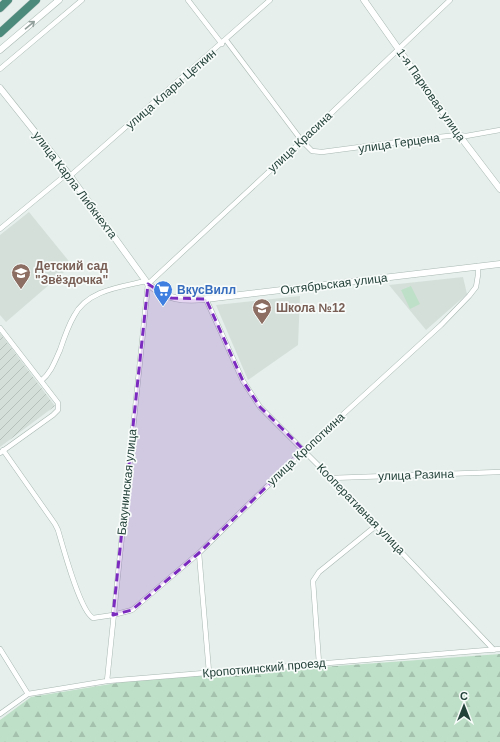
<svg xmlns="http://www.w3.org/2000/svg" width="500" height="742" viewBox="0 0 500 742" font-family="Arial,sans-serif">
<defs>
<pattern id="industrial-furrows" width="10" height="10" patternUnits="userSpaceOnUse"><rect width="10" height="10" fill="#d4dfda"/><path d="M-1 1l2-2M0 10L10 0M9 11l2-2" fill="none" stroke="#b6c1bc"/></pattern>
<pattern id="forest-firs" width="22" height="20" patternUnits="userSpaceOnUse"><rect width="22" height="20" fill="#bfe0c8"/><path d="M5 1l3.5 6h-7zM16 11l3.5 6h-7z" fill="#a4c1ad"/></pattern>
</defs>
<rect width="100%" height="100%" fill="#e6efeb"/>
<path fill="#d4dfda" d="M29,212L72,265L6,322L0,315V235Z
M463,277L467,294L426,330L389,285Z
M300,296L298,345L248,380L216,305Z"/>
<path fill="url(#industrial-furrows)" d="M0,333L55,406L0,447Z"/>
<path fill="url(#forest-firs)" d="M500,654V742H0V720L31,697L129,681Z"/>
<path fill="#bfe0c8" d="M411,286L420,304L410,309L401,290Z"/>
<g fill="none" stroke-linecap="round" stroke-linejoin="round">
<defs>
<path id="minor" d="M188,0L222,44
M226,40L302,141L312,151L322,152L428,138L459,135L466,136L500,130
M0,69L82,0
M70,176L270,0
M0,229L68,173
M206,299L243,381L260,407L331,478L494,650
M0,328L41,381
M3,450L55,524L58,530C63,547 80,611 93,618L113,615L132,610L199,553L304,450L441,325L469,296L476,287L478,275V266
M0,453L53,415L58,410V403L41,381C51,373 55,361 60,350C64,338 68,326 74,316C87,290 121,287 146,281
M331,478L500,472
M199,553L209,672
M0,649L28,694
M319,663L313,581L319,572L377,525
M107,681L148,284L302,141L450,0
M0,714L28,694L107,681L500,649"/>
<path id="tertiary" d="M364,0L459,135L500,189
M0,50L59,0
M0,88L70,176L148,284C167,300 183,301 206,299L500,264"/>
<path id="trunk" d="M0,8L8,0
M0,33L36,0"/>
</defs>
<use href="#minor" stroke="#a8b8b2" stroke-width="5.5"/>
<use href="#tertiary" stroke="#a8b8b2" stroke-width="7"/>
<use href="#trunk" stroke="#c2cac8" stroke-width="9"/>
<use href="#minor" stroke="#fff" stroke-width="4.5"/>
<use href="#tertiary" stroke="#fff" stroke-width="6"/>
<use href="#trunk" stroke="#4c8a7c" stroke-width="8"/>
</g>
<defs><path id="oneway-shaft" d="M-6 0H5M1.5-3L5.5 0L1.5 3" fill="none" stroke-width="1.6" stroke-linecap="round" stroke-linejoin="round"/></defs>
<use stroke="#92a09c" href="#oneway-shaft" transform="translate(30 25) rotate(-40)"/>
<path fill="#7b2cbf" fill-opacity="0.2" stroke="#7b2cbf" stroke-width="3" stroke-dasharray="8 5" stroke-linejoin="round" d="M148,284L171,298L206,299L243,381L260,407L304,450L199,553L152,593L132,610L113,615Z"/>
<defs>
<symbol id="school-pin" viewBox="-11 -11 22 30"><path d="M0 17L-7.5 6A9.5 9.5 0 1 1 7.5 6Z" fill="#8d6e63" stroke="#f7fbf9"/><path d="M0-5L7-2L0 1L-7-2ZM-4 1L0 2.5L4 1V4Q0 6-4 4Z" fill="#fff"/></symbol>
<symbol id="supermarket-pin" viewBox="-11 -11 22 30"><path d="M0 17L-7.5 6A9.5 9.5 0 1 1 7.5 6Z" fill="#3f7fe0" stroke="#f7fbf9"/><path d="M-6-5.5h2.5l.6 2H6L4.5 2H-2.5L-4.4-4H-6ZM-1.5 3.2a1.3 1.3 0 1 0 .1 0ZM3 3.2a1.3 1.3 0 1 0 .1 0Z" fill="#fff"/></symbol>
</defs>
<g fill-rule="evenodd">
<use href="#school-pin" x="10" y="262" width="22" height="30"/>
<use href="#supermarket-pin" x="152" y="279" width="22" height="30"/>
<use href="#school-pin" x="251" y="297" width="22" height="30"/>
</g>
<g text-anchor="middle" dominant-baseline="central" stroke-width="3.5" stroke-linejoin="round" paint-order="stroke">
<g font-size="12" fill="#24423a" stroke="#f7fbf9">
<text transform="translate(171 89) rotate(-41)">улица Клары Цеткин</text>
<text transform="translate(431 95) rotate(55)">1-я Парковая улица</text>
<text transform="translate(300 142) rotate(-43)">улица Красина</text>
<text transform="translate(399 143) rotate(-8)">улица Герцена</text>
<text transform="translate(75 185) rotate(53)">улица Карла Либкнехта</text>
<text transform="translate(334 284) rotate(-7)">Октябрьская улица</text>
<text transform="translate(306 449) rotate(-43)">улица Кропоткина</text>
<text transform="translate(416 475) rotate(-2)">улица Разина</text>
<text transform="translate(127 482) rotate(-84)">Бакунинская улица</text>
<text transform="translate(361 509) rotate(46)">Кооперативная улица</text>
<text transform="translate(264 668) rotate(-5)">Кропоткинский проезд</text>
</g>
<g font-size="12" font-weight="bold" fill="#785e54" stroke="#f7fbf9" text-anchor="start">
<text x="35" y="266">Детский сад<tspan x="35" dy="14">"Звёздочка"</tspan></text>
<text x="276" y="308">Школа №12</text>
</g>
<g font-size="12" font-weight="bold" fill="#366cbe" stroke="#f7fbf9" text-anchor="start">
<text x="177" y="290">ВкусВилл</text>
</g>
</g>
<g transform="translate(464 706)" stroke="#f7fbf9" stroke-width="3" paint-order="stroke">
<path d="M0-3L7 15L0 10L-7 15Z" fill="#24423a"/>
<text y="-6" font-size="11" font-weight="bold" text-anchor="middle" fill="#24423a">С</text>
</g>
</svg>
